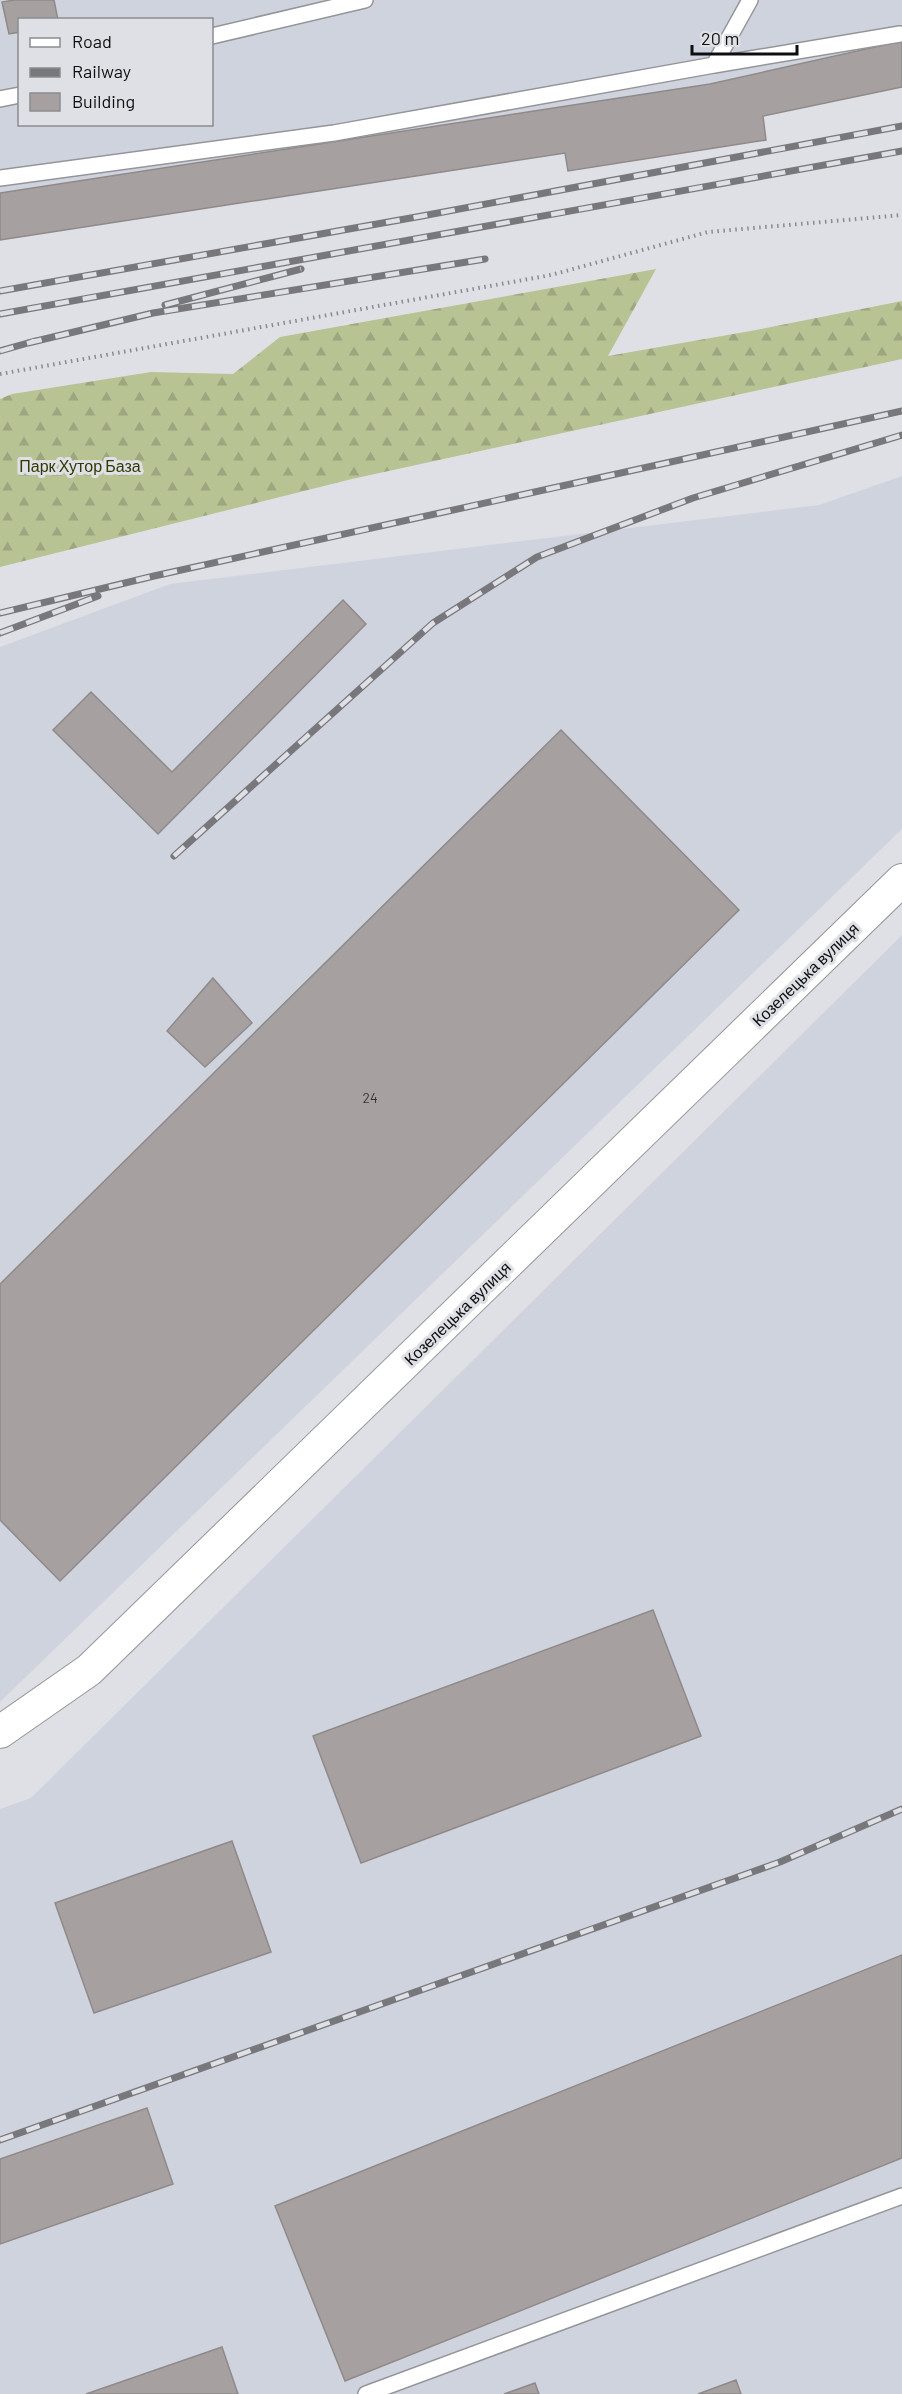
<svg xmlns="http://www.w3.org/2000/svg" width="902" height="2394" viewBox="0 0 902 2394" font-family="Barlow,sans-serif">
<defs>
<pattern id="forest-firs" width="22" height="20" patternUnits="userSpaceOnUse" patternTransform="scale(1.5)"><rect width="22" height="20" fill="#b8c394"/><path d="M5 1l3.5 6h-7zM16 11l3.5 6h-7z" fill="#9da67f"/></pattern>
</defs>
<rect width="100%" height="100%" fill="#dfe0e5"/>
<path fill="#cfd3de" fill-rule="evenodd" d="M0,0H902V87L763,116L766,140L568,171L565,153L0,240ZM20,20H212V124H20Z
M902,476V829L0,1702V647L170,584L819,505Z
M902,935V2394H0V1809L31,1798Z"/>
<path fill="url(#forest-firs)" d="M656,269L608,356L756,330L902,301V359L352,479L0,567V399L12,394L151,372L233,374L280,337Z"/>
<path fill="#a6a1a0" stroke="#8f8a89" stroke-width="1.5" d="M14,0H54L58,20H20V32L9,34L2,2Z
M902,41V87L763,116L766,140L568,171L565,153L0,240V193L710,84Z
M343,600L366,624L158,834L53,730L91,692L172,772Z
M561,730L739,910L60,1581L0,1520V1284Z
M213,978L252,1023L205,1067L167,1031Z
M653,1610L701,1736L361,1863L313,1736Z
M232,1841L271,1952L94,2013L55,1903Z
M902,1955V2158L345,2381L275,2206Z
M147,2108L173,2184L0,2244V2159Z
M222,2347L238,2394H86Z
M736,2380L741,2394H698Z
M535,2383L539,2394H504Z"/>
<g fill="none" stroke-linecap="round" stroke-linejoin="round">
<defs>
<path id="service" d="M750,0L714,65L900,34
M212,36L365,0
M0,99L20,95
M0,178L334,133L714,65
M366,2394L902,2196"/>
<path id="minor" d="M0,1732L89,1670L902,880"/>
</defs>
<use href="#service" stroke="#949599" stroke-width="18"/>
<use href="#minor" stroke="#949599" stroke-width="34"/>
<path stroke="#8a8a8e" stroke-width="4" stroke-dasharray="1.5 4.5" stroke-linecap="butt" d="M0,374L551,275L708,232L902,215"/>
<use href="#service" stroke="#fff" stroke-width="15"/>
<use href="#minor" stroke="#fff" stroke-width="32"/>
<defs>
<path id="rail" d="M0,291L422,216L902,126
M165,305L301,269
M0,314L902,151
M28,343L153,313L485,259
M0,351L35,341
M0,613L154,576L902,411
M0,633L98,596
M174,856L433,623L537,557L693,498L902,435
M0,2140L780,1862L902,1809"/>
</defs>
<use href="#rail" stroke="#78787c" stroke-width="7"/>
<use href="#rail" stroke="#dfe0e5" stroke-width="4.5" stroke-dasharray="14" stroke-linecap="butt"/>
</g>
<g text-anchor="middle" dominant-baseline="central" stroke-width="6" stroke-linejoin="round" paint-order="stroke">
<g font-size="14" fill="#343334">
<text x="370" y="1097">24</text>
</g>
<g font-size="16" fill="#303900" stroke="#dfe0e5">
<text x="80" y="465">Парк Хутор База</text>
</g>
<g font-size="16" fill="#0e0e10" stroke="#dfe0e5">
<text transform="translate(805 974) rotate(-44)">Козелецька вулиця</text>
<text transform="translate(457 1313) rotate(-44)">Козелецька вулиця</text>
</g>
</g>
<rect x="18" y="18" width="195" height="108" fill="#dfe0e5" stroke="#8b8c90" stroke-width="1.5"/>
<rect x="30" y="38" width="30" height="9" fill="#ffffff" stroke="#8b8c90" stroke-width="1.5"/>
<text x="72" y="48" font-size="18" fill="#0e0e10">Road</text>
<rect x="30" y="68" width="30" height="9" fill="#78787c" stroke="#8b8c90" stroke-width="1.5"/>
<text x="72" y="78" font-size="18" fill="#0e0e10">Railway</text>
<rect x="30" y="93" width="30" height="18" fill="#a6a1a0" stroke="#8b8c90" stroke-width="1.5"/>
<text x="72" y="108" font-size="18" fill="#0e0e10">Building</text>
<path d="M692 45v9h105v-9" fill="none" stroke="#0e0e10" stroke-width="3"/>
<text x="701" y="45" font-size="18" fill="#0e0e10" stroke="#dfe0e5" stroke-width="4.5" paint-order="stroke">20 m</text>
</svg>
